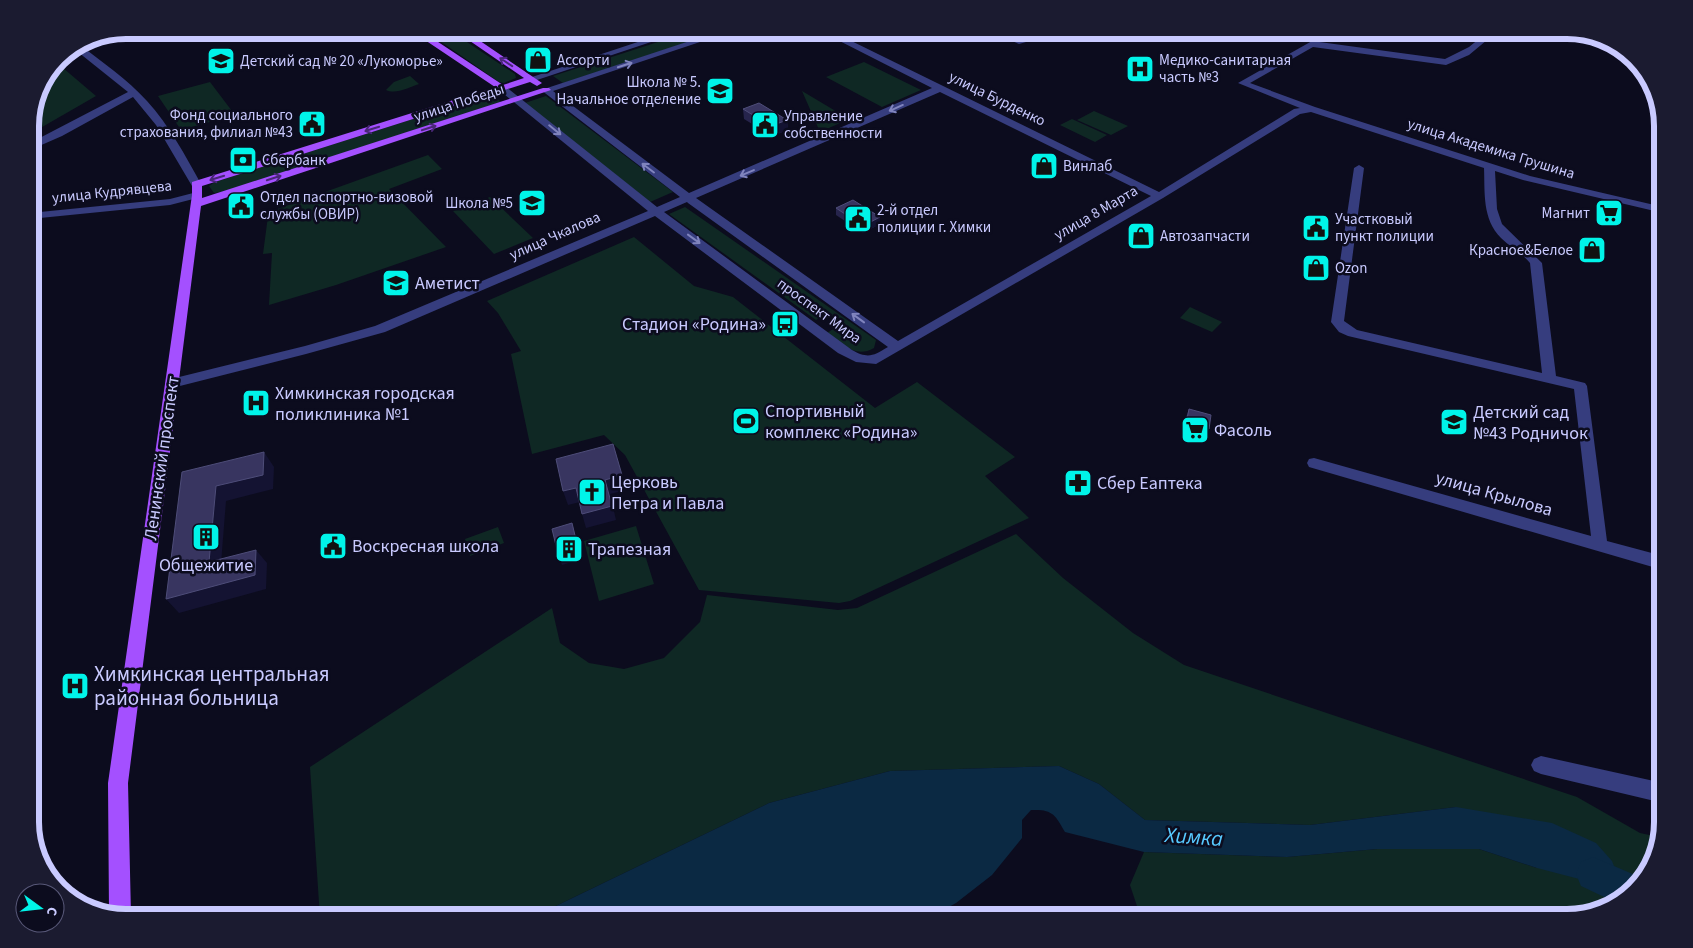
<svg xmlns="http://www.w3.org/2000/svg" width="1693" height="948" viewBox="0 0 1693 948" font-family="'Source Sans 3',sans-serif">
<rect width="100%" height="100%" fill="#0c0c1e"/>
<path fill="#0f2824" d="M424,30H449L515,74L516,78L504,83L499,82Z
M695,30H725L563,83L553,76Z
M56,62L96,96L30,134V120Z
M864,62L921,90L882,107L826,77Z
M410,76L419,84C409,87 396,95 386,90L394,82Z
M210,82L235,115L181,130L158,96Z
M802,91L849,119L820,132Z
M492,94L501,102L222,192L214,193L209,186L215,182Z
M546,96L673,192L650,202L525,103Z
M1094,111L1128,126L1111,135L1077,120Z
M1072,119L1107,135L1095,142L1060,125Z
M428,155L442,169L389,189L446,247L336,285L269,305L272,253L263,254L268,216L272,211Z
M490,197L533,238L494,254L453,211Z
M685,207L876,340L874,348C855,359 843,344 827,333L841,324L827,314L816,320L669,214Z
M634,237L694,286L733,297L875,408L917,382L1015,457L985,476L1029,518L850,601L839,603L699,590L625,455L604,435L532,454L511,354L521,351L498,313L487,301Z
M1190,307L1222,322L1212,332L1180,318Z
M636,526L654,584L599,601L584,541Z
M498,527L504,543L470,556L465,539Z
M1016,534L1063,578L1133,633L1184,665L1577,797L1640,833L1659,837L1650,870L1615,905L1567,918H1141L1130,885L1144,852L1287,857L1377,849H1479L1537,868L1456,807L1310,825L1145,820L1099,784L1059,766L890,771L769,803L531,918H320L310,767L552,608L560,643L589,663L624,669L664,658L700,622L707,595L838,610L857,608Z"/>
<path fill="#0b2943" d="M1059,766L1099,784L1145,820L1310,825L1456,807L1552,823L1596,843L1612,861L1623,889L1606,886L1537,868L1479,849H1377L1287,857L1144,852L1065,832C1055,814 1052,809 1031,810L1022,820V838L992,875L956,903L929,918H531L769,803L890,771Z"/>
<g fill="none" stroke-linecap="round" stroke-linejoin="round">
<path fill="#0b2943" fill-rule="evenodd" d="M1593,857L1642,878L1617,903L1581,886L1576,874L1581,862Z"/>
<path fill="#363d7e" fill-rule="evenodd" d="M674,30H687L531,82L526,79Z
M723,30H736L553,91L689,193L932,88L818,30H829L1159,192L1294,109L1300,108L1238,83L1312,41L1445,59L1469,47L1490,30H1499L1469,55L1446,65L1313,47L1250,83L1315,107L1530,176L1663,207V213L1523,180L1495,171L1497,209L1502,224L1542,263L1556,376L1585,383L1587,386L1607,541L1663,556V570L1309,467L1307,463L1309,459L1314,458L1591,536L1574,389L1348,336L1339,332L1331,322L1354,168L1359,165L1364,168L1344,321L1357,330L1542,373L1530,263C1522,253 1510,247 1501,238C1482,219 1485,192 1484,168L1311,112L1300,114L1163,198L876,364L856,362L838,353L655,216L385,332L306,354L172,388L167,386L165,383L167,380L305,346L375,326L648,211L499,90V86H505L657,207L680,197L541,90ZM940,92L1151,196L898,341L696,198ZM687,202L688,203L888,347C873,356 868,359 852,350L664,212Z
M986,30H998L1026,42L1019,44Z
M79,44C102,62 127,79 147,101C169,125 185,155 201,184L200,186H192L156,125L133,97L62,136L30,150V143L128,92L73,48Z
M197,192L201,193L202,195L201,197L170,205L30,219V213L170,199Z
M1541,756L1663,783V803L1541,774L1534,771L1531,765L1534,759Z"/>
<path fill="#a450ff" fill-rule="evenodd" d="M410,30H420L503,85L524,78L454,30H464L542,83L537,86L530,82L202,186V198L543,88H549L551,90L201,206L128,783L131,916L130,918L109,914L108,783L192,195V182L495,87Z"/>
</g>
<path fill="#26244c" d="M743,109L787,120L788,130L772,136L744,119Z
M836,208L880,224L863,233L836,215Z
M1189,409L1209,429L1205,440L1182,435L1185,420Z"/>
<path fill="#141332" d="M787,120L788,130L772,136L771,126Z
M880,217V224L863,233V226Z
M264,452L274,467L273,489L226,501L220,576L209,562L216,486Z
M622,475L626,490L610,494L616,520L586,528L582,514L605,480Z
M576,488L580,502L568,505L563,491Z
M572,523L582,559L562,565L558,554Z
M256,550L267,563L266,589L179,613L166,599Z"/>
<path fill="#383560" stroke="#4e4d79" d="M759,103L787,120L771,126L743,109Z
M853,200L880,217L863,226L836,208Z
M1189,409L1211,415L1209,429L1186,424Z
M613,444L622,475L605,480L612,506L582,514L576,488L563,491L556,459Z
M264,452L263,475L216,486L209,562L256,550L255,575L166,599L182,472Z
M572,523L578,548L558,554L552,529Z"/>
<defs><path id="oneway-shaft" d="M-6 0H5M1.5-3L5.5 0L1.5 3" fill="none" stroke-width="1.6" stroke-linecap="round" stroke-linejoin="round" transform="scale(1.25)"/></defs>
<g stroke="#492778">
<use href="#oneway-shaft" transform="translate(506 62) rotate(-146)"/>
<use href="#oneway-shaft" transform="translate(429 128) rotate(-18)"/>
<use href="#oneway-shaft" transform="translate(372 129) rotate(163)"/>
<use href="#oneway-shaft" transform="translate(217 178) rotate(163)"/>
<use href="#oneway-shaft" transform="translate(274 178) rotate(-18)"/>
</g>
<g stroke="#8084be">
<use href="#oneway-shaft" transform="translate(625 65) rotate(-18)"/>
<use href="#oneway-shaft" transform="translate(896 108) rotate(156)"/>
<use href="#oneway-shaft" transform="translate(555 130) rotate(39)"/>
<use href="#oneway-shaft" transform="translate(648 168) rotate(-143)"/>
<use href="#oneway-shaft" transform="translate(747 173) rotate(157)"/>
<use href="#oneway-shaft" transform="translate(694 239) rotate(36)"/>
<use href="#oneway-shaft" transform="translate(858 318) rotate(-144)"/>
</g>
<defs>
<symbol id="shop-square" viewBox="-11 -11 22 22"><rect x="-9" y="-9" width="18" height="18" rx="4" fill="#00f4e9" stroke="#0c0c1e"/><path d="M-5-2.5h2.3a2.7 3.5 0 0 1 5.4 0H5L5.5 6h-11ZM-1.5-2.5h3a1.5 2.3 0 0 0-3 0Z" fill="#111"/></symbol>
<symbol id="school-square" viewBox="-11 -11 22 22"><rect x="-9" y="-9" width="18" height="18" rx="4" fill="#00f4e9" stroke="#0c0c1e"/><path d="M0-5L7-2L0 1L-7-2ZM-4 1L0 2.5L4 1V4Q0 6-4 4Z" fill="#111"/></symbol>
<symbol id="hospital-square" viewBox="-11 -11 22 22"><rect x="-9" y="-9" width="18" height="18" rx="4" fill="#00f4e9" stroke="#0c0c1e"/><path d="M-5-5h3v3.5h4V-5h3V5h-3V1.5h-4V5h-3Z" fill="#111"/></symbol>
<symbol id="civic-square" viewBox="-11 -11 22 22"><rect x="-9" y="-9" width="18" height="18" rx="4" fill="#00f4e9" stroke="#0c0c1e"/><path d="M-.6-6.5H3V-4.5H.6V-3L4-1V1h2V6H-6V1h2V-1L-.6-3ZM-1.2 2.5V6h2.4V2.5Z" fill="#111"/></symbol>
<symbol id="bank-square" viewBox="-11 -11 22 22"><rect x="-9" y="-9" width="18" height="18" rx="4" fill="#00f4e9" stroke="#0c0c1e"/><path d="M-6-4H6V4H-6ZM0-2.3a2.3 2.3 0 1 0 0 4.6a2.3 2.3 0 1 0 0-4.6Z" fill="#111"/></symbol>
<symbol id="supermarket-square" viewBox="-11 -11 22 22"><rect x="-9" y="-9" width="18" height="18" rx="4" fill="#00f4e9" stroke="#0c0c1e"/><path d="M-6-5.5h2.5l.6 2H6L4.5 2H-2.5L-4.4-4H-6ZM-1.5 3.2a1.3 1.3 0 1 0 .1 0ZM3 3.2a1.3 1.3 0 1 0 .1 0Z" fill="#111"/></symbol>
<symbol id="bus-square" viewBox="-11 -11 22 22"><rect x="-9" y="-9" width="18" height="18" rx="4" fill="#00f4e9" stroke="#0c0c1e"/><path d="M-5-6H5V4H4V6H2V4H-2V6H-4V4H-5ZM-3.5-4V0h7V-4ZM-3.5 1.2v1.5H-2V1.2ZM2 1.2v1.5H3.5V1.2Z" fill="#111"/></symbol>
<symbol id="stadium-square" viewBox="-11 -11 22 22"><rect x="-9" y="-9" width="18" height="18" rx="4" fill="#00f4e9" stroke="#0c0c1e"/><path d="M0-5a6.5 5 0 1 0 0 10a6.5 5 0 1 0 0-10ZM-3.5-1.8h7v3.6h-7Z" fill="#111"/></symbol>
<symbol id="pharmacy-square" viewBox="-11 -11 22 22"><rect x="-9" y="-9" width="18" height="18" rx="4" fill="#00f4e9" stroke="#0c0c1e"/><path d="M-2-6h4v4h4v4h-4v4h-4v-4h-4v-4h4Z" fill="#111"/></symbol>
<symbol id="church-square" viewBox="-11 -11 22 22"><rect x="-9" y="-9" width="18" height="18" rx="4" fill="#00f4e9" stroke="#0c0c1e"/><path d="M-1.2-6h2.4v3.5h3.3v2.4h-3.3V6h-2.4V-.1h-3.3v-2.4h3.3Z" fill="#111"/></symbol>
<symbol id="building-square" viewBox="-11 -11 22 22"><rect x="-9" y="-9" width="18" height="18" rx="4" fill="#00f4e9" stroke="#0c0c1e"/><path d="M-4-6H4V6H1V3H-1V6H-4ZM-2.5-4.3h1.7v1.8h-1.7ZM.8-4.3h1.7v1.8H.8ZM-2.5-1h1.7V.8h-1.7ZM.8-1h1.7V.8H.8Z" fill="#111"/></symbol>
</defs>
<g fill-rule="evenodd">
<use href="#shop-square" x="522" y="44" width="32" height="32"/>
<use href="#school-square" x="205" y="45" width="32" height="32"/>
<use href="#hospital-square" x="1124" y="53" width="32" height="32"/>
<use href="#school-square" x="704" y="75" width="32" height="32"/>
<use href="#civic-square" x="296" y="108" width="32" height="32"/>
<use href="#civic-square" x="749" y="109" width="32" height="32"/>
<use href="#bank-square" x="227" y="144" width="32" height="32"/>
<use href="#shop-square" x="1028" y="150" width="32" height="32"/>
<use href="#school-square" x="516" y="187" width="32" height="32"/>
<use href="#civic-square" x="225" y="190" width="32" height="32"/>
<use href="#supermarket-square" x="1593" y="197" width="32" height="32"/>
<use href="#civic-square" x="842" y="203" width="32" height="32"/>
<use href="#civic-square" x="1300" y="212" width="32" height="32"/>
<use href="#shop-square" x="1125" y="220" width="32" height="32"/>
<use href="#shop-square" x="1576" y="234" width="32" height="32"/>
<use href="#shop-square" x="1300" y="252" width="32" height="32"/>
<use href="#school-square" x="380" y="267" width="32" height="32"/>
<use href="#bus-square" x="769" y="308" width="32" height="32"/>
<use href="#hospital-square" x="240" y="387" width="32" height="32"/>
<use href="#stadium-square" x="730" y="405" width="32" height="32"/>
<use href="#school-square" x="1438" y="406" width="32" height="32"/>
<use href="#supermarket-square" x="1179" y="414" width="32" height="32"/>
<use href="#pharmacy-square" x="1062" y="467" width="32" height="32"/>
<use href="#church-square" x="576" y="476" width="32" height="32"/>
<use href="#building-square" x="190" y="521" width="32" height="32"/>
<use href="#civic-square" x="317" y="530" width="32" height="32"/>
<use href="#building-square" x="553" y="533" width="32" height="32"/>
<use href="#hospital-square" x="59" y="670" width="32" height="32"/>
</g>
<g text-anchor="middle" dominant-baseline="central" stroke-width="5" stroke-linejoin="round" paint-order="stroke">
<g font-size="15" fill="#c9caff" stroke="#0c0c1e" text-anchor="start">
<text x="557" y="60">Ассорти</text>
<text x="1159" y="60">Медико-санитарная<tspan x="1159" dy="17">часть №3</tspan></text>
<text x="240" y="61">Детский сад № 20 «Лукоморье»</text>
<text x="701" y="82" text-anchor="end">Школа № 5.<tspan x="701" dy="17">Начальное отделение</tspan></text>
<text x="293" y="115" text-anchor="end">Фонд социального<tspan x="293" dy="17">страхования, филиал №43</tspan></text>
<text x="784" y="116">Управление<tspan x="784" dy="17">собственности</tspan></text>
<text x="262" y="160">Сбербанк</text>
<text x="1063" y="166">Винлаб</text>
<text x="260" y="197">Отдел паспортно-визовой<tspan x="260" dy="17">службы (ОВИР)</tspan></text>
<text x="513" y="203" text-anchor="end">Школа №5</text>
<text x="877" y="210">2-й отдел<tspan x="877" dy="17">полиции г. Химки</tspan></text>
<text x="1590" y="213" text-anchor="end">Магнит</text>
<text x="1335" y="219">Участковый<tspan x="1335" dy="17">пункт полиции</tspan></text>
<text x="1160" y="236">Автозапчасти</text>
<text x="1573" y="250" text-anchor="end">Красное&amp;Белое</text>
<text x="1335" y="268">Ozon</text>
</g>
<g font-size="15" fill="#c9caff" stroke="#0c0c1e">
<text transform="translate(997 99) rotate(26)">улица Бурденко</text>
<text transform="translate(459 103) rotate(-18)">улица Победы</text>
<text transform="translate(1491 149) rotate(17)">улица Академика Грушина</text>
<text transform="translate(112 192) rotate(-6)">улица Кудрявцева</text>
<text transform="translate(1096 213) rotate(-30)">улица 8 Марта</text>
<text transform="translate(555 236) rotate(-24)">улица Чкалова</text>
<text transform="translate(819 311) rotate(36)">проспект Мира</text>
</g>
<g font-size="18" fill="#c9caff" stroke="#0c0c1e" text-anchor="start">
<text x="415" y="283">Аметист</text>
<text x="766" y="324" text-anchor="end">Стадион «Родина»</text>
<text x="275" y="393">Химкинская городская<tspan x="275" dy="21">поликлиника №1</tspan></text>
<text x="765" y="411">Спортивный<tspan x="765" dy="21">комплекс «Родина»</tspan></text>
<text x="1473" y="412">Детский сад<tspan x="1473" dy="21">№43 Родничок</tspan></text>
<text x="1214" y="430">Фасоль</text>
<text x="611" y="482">Церковь<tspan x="611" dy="21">Петра и Павла</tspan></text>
<text x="1097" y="483">Сбер Еаптека</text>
<text x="352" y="546">Воскресная школа</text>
<text x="588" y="549">Трапезная</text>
<text x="206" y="565" text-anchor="middle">Общежитие</text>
</g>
<g font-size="18" fill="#c9caff" stroke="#0c0c1e">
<text transform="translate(162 458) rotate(-82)">Ленинский проспект</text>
<text transform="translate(1494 494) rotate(16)">улица Крылова</text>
</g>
<g font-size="21" fill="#c9caff" stroke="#0c0c1e" text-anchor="start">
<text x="94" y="674">Химкинская центральная<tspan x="94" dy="24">районная больница</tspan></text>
</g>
<g font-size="22" font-style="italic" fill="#57c9ff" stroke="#0c0c1e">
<text transform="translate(1194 837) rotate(4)">Химка</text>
</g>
</g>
<path d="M0 0H1693V948H0ZM126 39H1567A87 87 0 0 1 1654 126V822A87 87 0 0 1 1567 909H126A87 87 0 0 1 39 822V126A87 87 0 0 1 126 39Z" fill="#1b1b30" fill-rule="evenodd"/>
<path fill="none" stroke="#c9caff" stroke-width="6" d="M126 39H1567A87 87 0 0 1 1654 126V822A87 87 0 0 1 1567 909H126A87 87 0 0 1 39 822V126A87 87 0 0 1 126 39Z"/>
<g transform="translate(40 908) rotate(105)"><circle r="24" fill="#0c0c1e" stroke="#585878"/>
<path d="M0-4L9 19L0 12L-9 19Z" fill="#00f4e9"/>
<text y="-8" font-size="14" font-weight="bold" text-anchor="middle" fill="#c9caff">С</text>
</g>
</svg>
